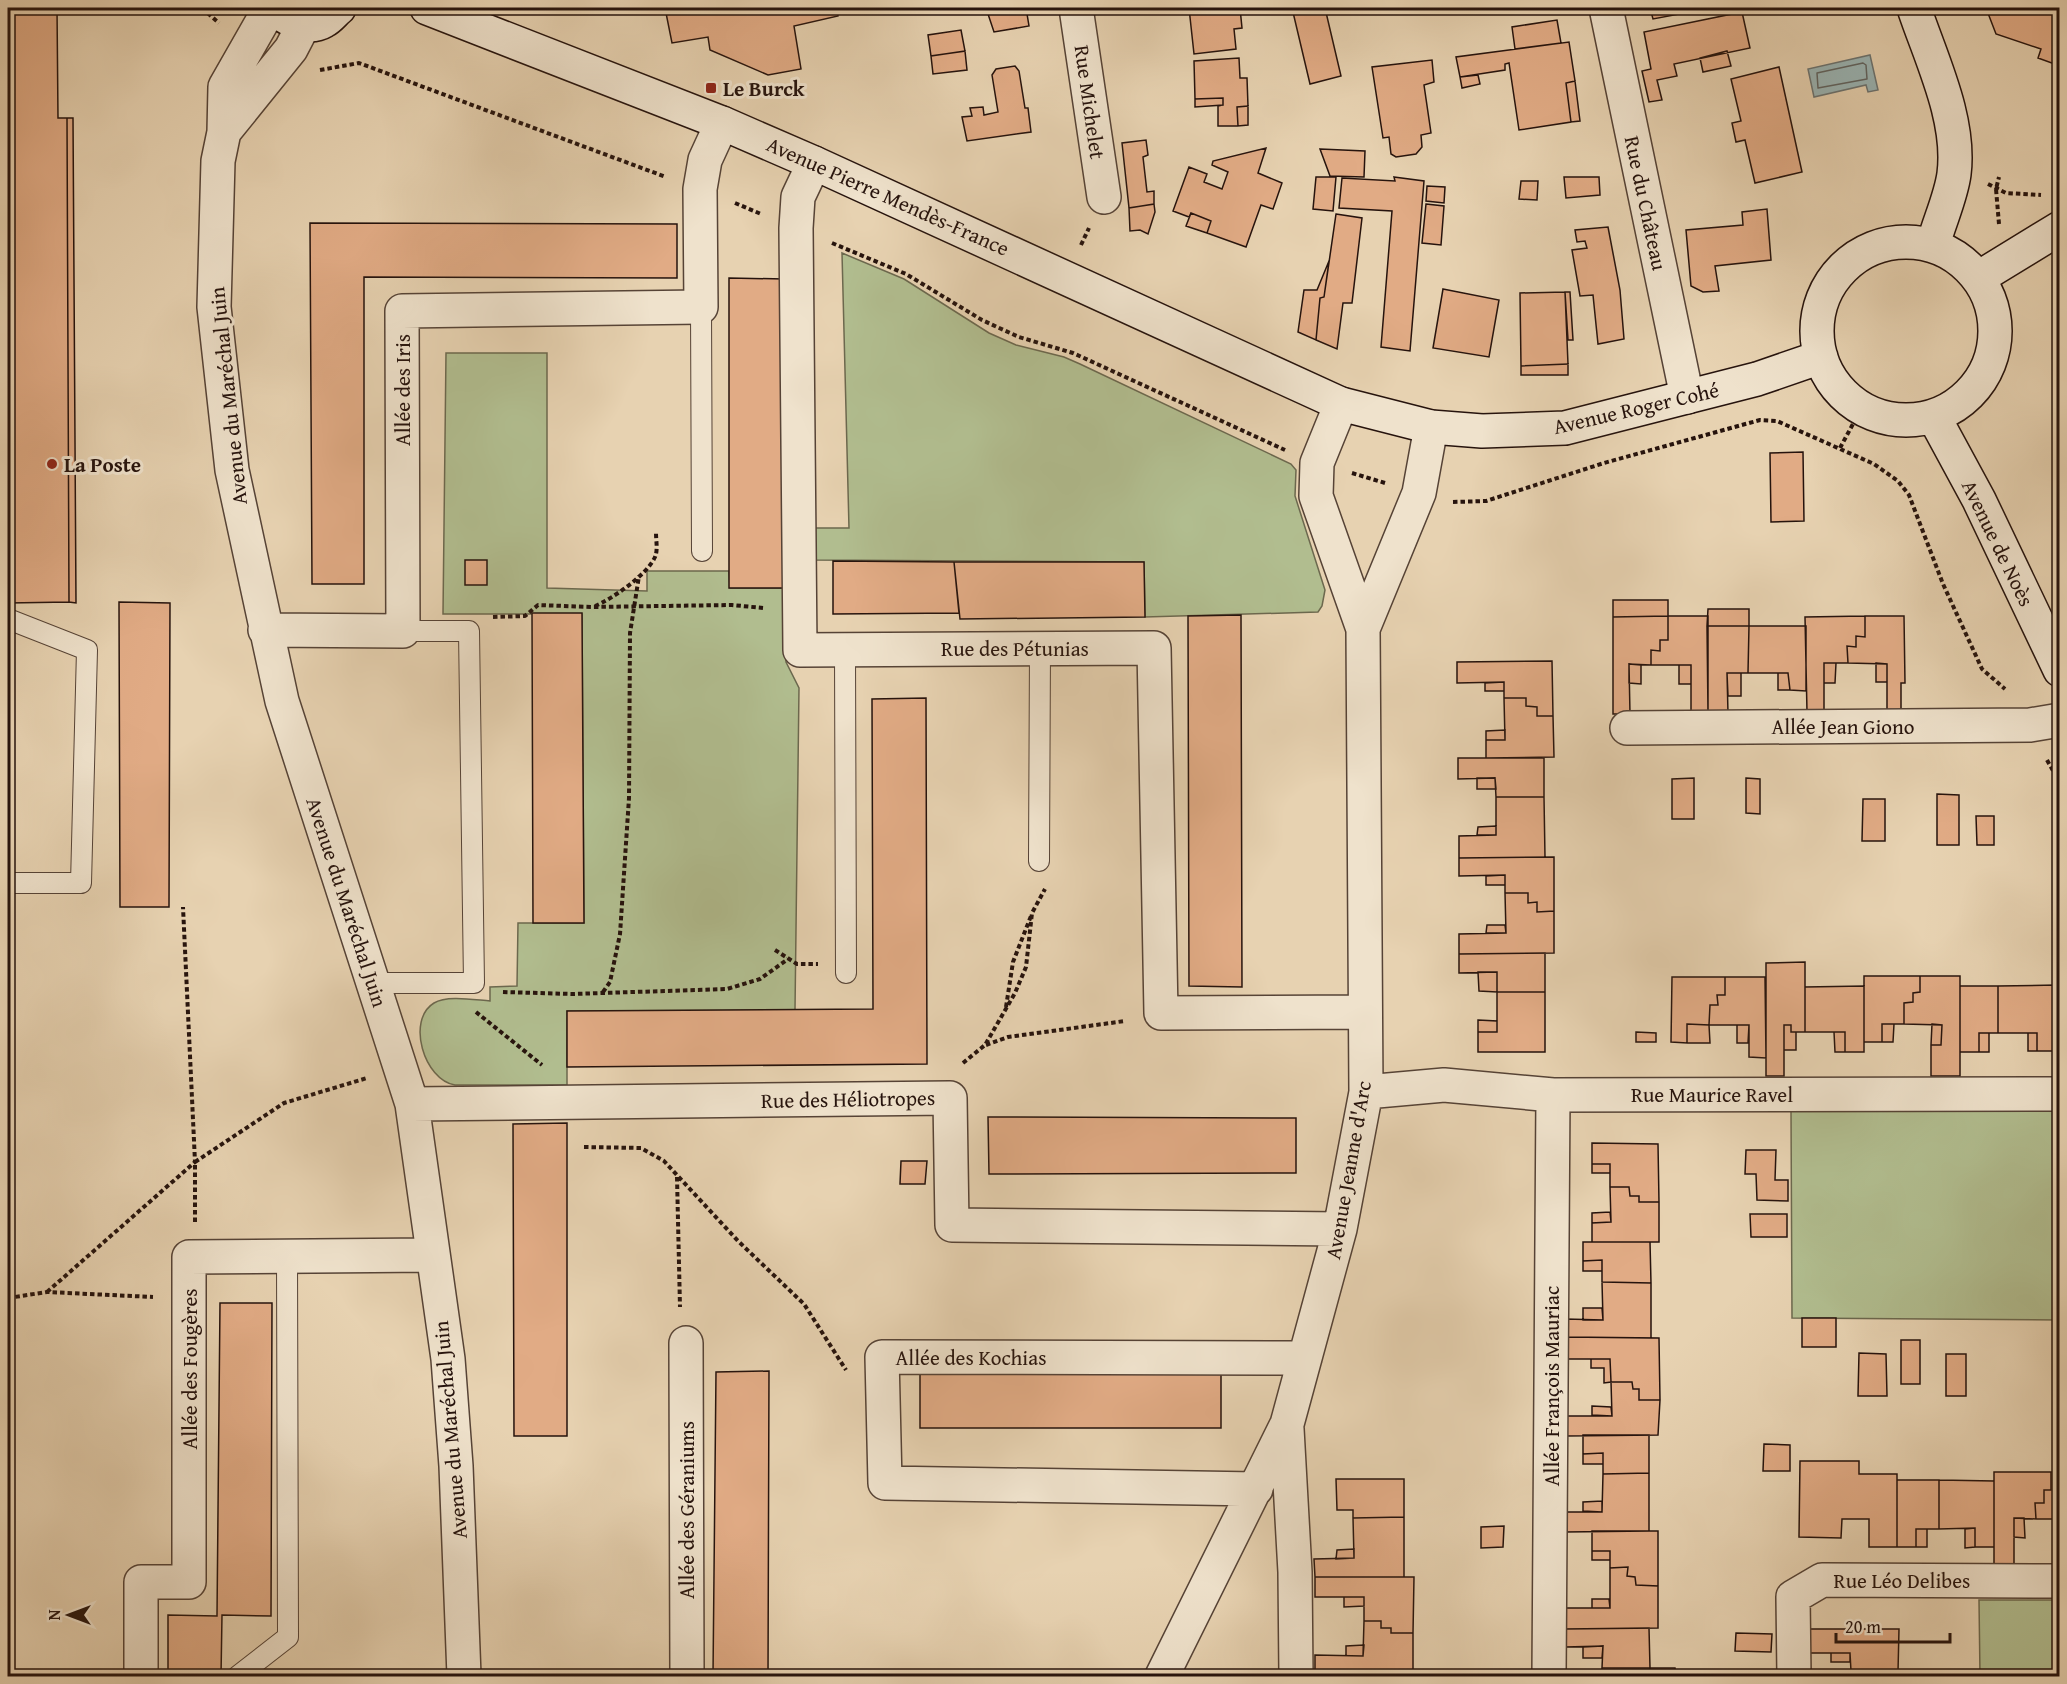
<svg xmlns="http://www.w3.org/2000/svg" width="2067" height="1684" viewBox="0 0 2067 1684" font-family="'Gentium Book Plus',serif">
<rect width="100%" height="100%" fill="#e7d2b1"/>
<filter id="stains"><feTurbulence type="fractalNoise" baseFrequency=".00333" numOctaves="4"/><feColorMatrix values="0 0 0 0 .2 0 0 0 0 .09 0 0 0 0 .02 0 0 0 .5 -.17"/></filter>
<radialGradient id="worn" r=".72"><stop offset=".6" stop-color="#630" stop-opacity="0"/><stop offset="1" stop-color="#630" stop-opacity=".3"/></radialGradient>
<path fill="#b1bd8f" stroke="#6c684e" stroke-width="1.5" d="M842,253L904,279L989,333L1016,345L1064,357L1080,364L1291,464L1296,470L1295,496L1325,590L1322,606L1318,612L1145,617L1144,562L813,560V528H849Z
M446,353H547V588L647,591V571H729L730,588H783L786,662L799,688L795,1010L567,1011V1085H455C424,1080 406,1020 434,1003C447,995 475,1000 490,1001V987L517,986L518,923H584L582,614H443Z
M2059,1109V1320L1792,1318L1791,1111Z
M1979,1600H2059V1676H1980Z"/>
<path fill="#9ab5b5" stroke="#6c7472" stroke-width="1.5" d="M1870,55L1878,90L1868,92L1866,85L1814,97L1808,69Z"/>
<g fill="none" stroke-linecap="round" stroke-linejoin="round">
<path stroke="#606461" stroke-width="1.5" d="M1863,63L1866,65L1867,79L1818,88L1817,73Z"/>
</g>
<path fill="#e1ab85" stroke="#26130d" stroke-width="1.5" d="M36,8H57L58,118H67L69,602L8,603V14H36Z
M665,8H837L838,16L794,26L801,69L768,75L710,50L708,37L672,43Z
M986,8H1026L1029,26L994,32Z
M1189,8H1240L1242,28L1234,29L1236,49L1194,54Z
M1292,8H1325L1341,76L1310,84Z
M1650,8H1684L1685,13L1653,19Z
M1986,8H2060V66L2038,58L2041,49L1996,34Z
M1742,12L1750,48L1674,64L1677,76L1657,80L1662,100L1649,102L1642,71L1651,69L1644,32Z
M1557,20L1561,43L1515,49L1512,27Z
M961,30L965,51L931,56L928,35Z
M1569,42L1575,81L1566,83L1571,122L1519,130L1509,63L1505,64V70L1460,77L1456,57Z
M965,51L967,70L933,74L931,56Z
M1727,51L1731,66L1703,72L1700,58Z
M1239,58L1240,78H1247L1248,106L1237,107L1238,126H1218V106L1223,105V98L1195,99L1194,61Z
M1432,60L1434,82L1424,85L1431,133L1421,135L1422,147L1416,154L1396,157L1391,154L1389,137L1383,138L1372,67Z
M1015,66L1019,71L1025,108H1028L1031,132L967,141L962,117L972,116L970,108L983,107L984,115L998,112L992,75L996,69Z
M1779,67L1802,172L1755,183L1745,140L1736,142L1732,123L1741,121L1731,79Z
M1478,75L1480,84L1462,88L1460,77Z
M1575,81L1580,121L1571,122L1566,83Z
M1223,98V105L1195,107V99Z
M1248,106V125L1238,126L1237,107Z
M67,118H73L76,603L69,602Z
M1146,140L1148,155L1143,157L1147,192L1154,191V204L1129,208L1122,143Z
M1266,148L1258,173L1282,183L1273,209L1261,205L1246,247L1207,233L1211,221L1191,213L1189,217L1173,211L1189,167L1207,174L1204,182L1222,189L1228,172L1212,165L1213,161Z
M1320,149L1365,151L1364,177L1330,176Z
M1316,177H1336L1333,211L1313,209Z
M1394,177L1424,181L1410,351L1381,347L1392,211L1339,208L1342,178L1395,181Z
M1564,177H1599L1600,195L1566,198Z
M1521,181H1538L1537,200L1519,199Z
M1427,186L1445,187L1444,203L1426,201Z
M1154,204L1155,212L1148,234L1140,230L1130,231L1129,208Z
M1426,204L1444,206L1441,245L1422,243Z
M1767,209L1771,260L1715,266L1719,291L1703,292L1691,286L1686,230L1743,225L1742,212Z
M1191,213L1211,221L1207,233L1186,226Z
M1336,214L1362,218L1352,303H1343L1337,349L1316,340L1320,298L1324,297Z
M310,223L677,224V278L364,277V584H312Z
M1608,227L1620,290L1624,339L1598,344L1593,295L1580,296L1572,250L1587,248L1585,241L1577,242L1575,230Z
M1329,261L1324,297L1320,298L1316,340L1298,332L1304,290H1317Z
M729,278L784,279L783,588H729Z
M1443,289L1499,300L1489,357L1433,348Z
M1565,292H1570L1573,340H1568Z
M1565,292L1568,364L1521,366L1520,293Z
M1568,364V375H1521V366Z
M1803,452L1804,521L1771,522L1770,453Z
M465,560H487V585H465Z
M833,561L954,562L959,613L833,614Z
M954,562H1144L1145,617L960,619Z
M1613,600H1668V616L1613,617Z
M119,602L170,603L169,907H120Z
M1708,609H1749V626H1707Z
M532,613H582L584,923H533Z
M1241,615L1242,987L1189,986L1188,616Z
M1668,616V640H1660V651L1651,650V665L1629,664L1630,714H1613V617Z
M1668,616H1708V713H1691V665H1651V650L1660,651V640H1668Z
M1865,616H1904L1905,683H1901V711H1887V664L1848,663L1847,646L1856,647V636L1865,637Z
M1865,616V637L1856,636V647L1847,646L1848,663H1824V712H1807L1805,617Z
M1707,626H1749L1748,673H1727L1728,713H1708Z
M1749,626H1806V691L1790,690L1788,673H1748Z
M1552,661L1553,716H1537V707L1526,706V698H1504V682L1457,683V662Z
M1824,663H1836L1835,683H1824Z
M1876,663L1887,664V682H1876Z
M1629,664L1641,665V684L1629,683Z
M1679,665H1691V684H1679Z
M1727,673H1741V696H1728Z
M1778,673H1788L1790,690H1778Z
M1504,682V691H1485V683Z
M926,698L927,1064L567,1067V1011L873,1009L872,699Z
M1504,698H1526V706L1537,707V716H1553L1554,757L1486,758V740H1505Z
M1505,730V740H1486V731Z
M1458,758H1544V797H1496L1495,778L1458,779Z
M1477,778H1495L1496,789H1477Z
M1694,778V819H1672V779Z
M1746,778L1760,779V814L1746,813Z
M1937,794L1959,795V845H1937Z
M1496,797H1544L1545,857L1459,858V836L1496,835Z
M1863,799H1885V841H1862Z
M1976,816H1994V845H1977Z
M1496,826V835H1477L1478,827Z
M1554,857V911L1537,912V902L1528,903V893H1505V875L1459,876V858Z
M1505,875V885H1486V876Z
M1505,893H1528V903L1537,902V912L1554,911V953L1459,954V934L1506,933Z
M1487,925H1505L1506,933H1486Z
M1545,953V992H1497V972L1459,973V954Z
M1805,962V1032H1791V1025H1784V1076H1766V963Z
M1478,972H1497V992L1479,991Z
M1864,976H1920V992L1913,993V1002L1904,1003V1024H1882V1042H1864Z
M1920,976H1960V1076H1931V1045H1941L1942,1025L1904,1024V1003L1913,1002V993L1920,992Z
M1672,977H1725V995H1717L1718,1005H1710L1709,1025L1687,1024V1043L1671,1042Z
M1725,977H1765L1766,1058L1749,1057V1025H1709L1710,1005H1718L1717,995H1725Z
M2056,977H2060V1076H2056Z
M2057,985V1051H2037V1033H1998V986Z
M1864,986V1052H1845V1032H1805V987Z
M1960,986H1998V1033H1979V1052H1960Z
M1497,992H1545V1052H1478V1032H1497Z
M1478,1020L1497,1021V1032H1478Z
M1687,1024L1709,1025L1710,1043H1687Z
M1882,1024H1894L1893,1042H1882Z
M1932,1024L1942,1025L1941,1045H1931Z
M1737,1025H1749L1748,1043H1737Z
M1784,1025H1791V1032H1796V1050H1784Z
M1636,1032L1656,1033V1042H1636Z
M1834,1032H1845V1052H1835Z
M1979,1033H1989V1052H1979Z
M2028,1033H2037V1051H2028Z
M988,1117L1296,1118V1173L989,1174Z
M567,1123V1436H514L513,1124Z
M1592,1143L1658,1144L1659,1202H1639V1196H1630L1629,1187H1610V1164H1592Z
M1746,1150H1776L1775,1180H1788V1201L1757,1200L1756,1174H1745Z
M901,1161H927L925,1184H900Z
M1592,1164H1610V1173H1592Z
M1610,1187H1629L1630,1196H1639V1202H1659V1242H1592V1223L1611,1222Z
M1610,1212L1611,1222L1592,1223V1213Z
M1750,1214H1787V1237H1751Z
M1583,1242H1650L1651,1283L1602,1282V1260L1583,1261Z
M1602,1260V1271H1583V1261Z
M1602,1282L1651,1283V1338L1566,1337V1319L1603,1320Z
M220,1303H272L271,1616L222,1615L221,1676H168V1615L217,1616Z
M1583,1308H1602L1603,1320H1583Z
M1802,1318H1836V1347H1802Z
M1566,1337L1659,1338L1660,1400H1639V1389H1633L1632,1382H1611L1610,1359H1566Z
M1901,1340H1920V1384H1901Z
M1859,1353L1886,1354L1887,1396H1858Z
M1946,1354H1966V1396H1946Z
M1591,1359H1610L1611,1382L1604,1383V1368H1591Z
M769,1371L768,1676H713L716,1372Z
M920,1372H1221V1428H920Z
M1611,1382H1632L1633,1389H1639V1400H1660L1658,1435L1565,1436L1566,1416H1612Z
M1592,1406L1611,1407L1612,1416L1592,1415Z
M1583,1435H1649V1473L1603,1474V1453L1583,1454Z
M1764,1444L1790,1445V1471H1763Z
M1603,1453V1464H1583V1454Z
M1800,1461H1859V1474H1897V1547H1869V1519H1842L1841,1538L1799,1537Z
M1994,1472H2051V1490H2044V1503H2035L2036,1519L2014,1518V1569H1994Z
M2051,1472H2060V1519H2036L2035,1503H2044V1490H2051Z
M1649,1473V1531L1565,1532L1564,1512H1602L1603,1474Z
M1336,1479H1404V1517L1353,1518V1510H1337Z
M1897,1480H1939V1529H1916V1547H1897Z
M1939,1480L1994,1481V1547H1975V1528L1939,1529Z
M1602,1501V1512L1583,1511V1502Z
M1404,1517V1577H1315L1314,1559L1354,1558L1353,1518Z
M2014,1518H2024L2025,1538L2014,1537Z
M1504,1526L1503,1547L1481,1548V1527Z
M1975,1528V1547L1965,1548V1529Z
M1916,1529H1927V1547H1916Z
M1592,1531H1658V1586L1636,1585L1635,1577L1627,1576L1628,1567L1610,1568V1551H1592Z
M1354,1549V1558L1336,1559L1337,1550Z
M1592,1551H1610V1560H1592Z
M1628,1567L1627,1576L1635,1577L1636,1585L1658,1586V1628L1565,1629V1608H1610V1568Z
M1315,1577H1414L1413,1633H1391V1628H1381V1621H1364V1597H1315Z
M1344,1597H1364V1606L1344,1607Z
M1592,1599H1609L1610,1608H1592Z
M1364,1621H1381V1628H1391V1633H1413V1673L1315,1674V1655L1363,1656Z
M1649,1628L1650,1668H1602L1603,1646L1565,1647V1629Z
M1810,1629H1899L1898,1672L1851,1671L1850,1653H1810Z
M1736,1633L1772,1634L1771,1652L1735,1651Z
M1364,1645L1363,1656H1346V1646Z
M1603,1646L1602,1658H1583V1647Z
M1831,1653H1850V1662H1831Z
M1602,1668H1650V1676H1602Z
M1650,1668H1675L1676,1676H1650Z
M1851,1671L1898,1672V1676H1851Z
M1345,1673H1403V1676H1336V1674Z"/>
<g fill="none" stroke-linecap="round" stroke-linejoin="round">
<defs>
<path id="lane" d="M701,307L702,551
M8,619L87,650L81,883H8
M845,649L846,973
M1039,861L1040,648
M374,983H474L469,631H403
M238,1676L288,1637L287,1255"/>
<path id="street" d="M270,8L225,87L224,132L218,161L214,307L232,470L282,701L412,1104L448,1359L456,1466L464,1676
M1076,8L1104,197
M1606,8L1687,397
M224,132L291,49L304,24
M814,163L798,197L796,228L800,650L1154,648L1161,1013L1365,1012
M1363,629L1419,493L1431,427
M265,630L403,631L402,311L701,307L700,189L705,160L722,123
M1627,728L2030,725L2060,720
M1366,1092L1444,1085L1553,1095L2060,1094
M412,1104L950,1098L952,1225L1340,1229
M686,1343L687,1676
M1287,1429L1295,1572L1296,1676
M1256,1489L885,1483L882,1357L1305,1358
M141,1676V1582H189V1257L431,1255
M1162,1676L1287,1424L1340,1229L1366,1092L1363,629L1316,496L1317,463L1341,404
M1549,1676L1553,1095
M1794,1676L1793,1597L1822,1580L2060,1581"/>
<path id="secondary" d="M276,8C286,21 309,30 324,21C330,18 334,12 339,8
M427,8L722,123L814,163L1341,404L1431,427L1482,431L1565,428L1757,379L1821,357
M1914,8C1931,59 1961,119 1954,174C1951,197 1939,222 1933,245
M1817 331a89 89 0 1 1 178 0a89 89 0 1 1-178 0Z
M1980,277L2060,228
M1934,417L1979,500L2060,670"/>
</defs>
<use href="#lane" stroke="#564336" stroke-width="22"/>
<use href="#street" stroke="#564336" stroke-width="36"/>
<use href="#secondary" stroke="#26130d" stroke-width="36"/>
<path stroke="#26130d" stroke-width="4" stroke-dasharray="4.5 3" stroke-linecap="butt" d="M202,8L219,23
M320,70L359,63L666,177
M1988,184L2006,193L2041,195
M735,203L761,214
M1999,224L1996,189L1999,177
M832,243L906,274L982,320L1019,337L1073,353L1285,450
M1081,245L1089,228
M1840,448L1861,409
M1352,473L1385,483
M1453,502L1486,501L1604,463L1760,420L1777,421L1874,464L1898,481L1909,495L1943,584L1982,669L2005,689
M595,606C612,599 647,575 655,557C658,550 656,541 656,533
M493,617L525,616L538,605L591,607L732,605L763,608
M2047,760L2060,783
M775,950L797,964H818
M503,992L572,994L727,989L760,979L788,959
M603,992L610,982L620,934L629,798L630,633L639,576
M1006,1007L1013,962L1031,916
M476,1012L542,1065
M986,1045L1008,1037L1125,1021
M963,1063L985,1045L1015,993L1026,967L1032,913L1045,889
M584,1147L641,1148L664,1161L738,1241L804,1304L846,1370
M677,1177L680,1307
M195,1222V1162L284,1103L367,1078
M47,1292L195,1162L183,907
M8,1298L47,1292L153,1297"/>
<use href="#lane" stroke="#efe2cc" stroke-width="20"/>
<use href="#street" stroke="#efe2cc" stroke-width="33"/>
<use href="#secondary" stroke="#efe2cc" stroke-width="33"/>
</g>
<g fill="#8f2418" stroke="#efe2cc" stroke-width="2">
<rect x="705" y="82" width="12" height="12" rx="3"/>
<circle cx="52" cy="464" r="6"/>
</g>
<g text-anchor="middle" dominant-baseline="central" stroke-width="6" stroke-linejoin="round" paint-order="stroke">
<g font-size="21" font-weight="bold" fill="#26130d" stroke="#efe2cc" text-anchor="start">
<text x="723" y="88">Le Burck</text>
<text x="64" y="464">La Poste</text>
</g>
<g font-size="21" fill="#26130d" stroke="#efe2cc">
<text transform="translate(1090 102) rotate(82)">Rue Michelet</text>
<text transform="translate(888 196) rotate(24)">Avenue Pierre Mendès-France</text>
<text transform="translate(1646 203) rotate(78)">Rue du Château</text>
<text transform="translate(402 390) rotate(-90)">Allée des Iris</text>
<text transform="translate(228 396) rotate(-96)">Avenue du Maréchal Juin</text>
<text transform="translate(1636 408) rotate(-13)">Avenue Roger Cohé</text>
<text transform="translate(1998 543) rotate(64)">Avenue de Noès</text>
<text x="1015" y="648">Rue des Pétunias</text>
<text x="1843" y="726">Allée Jean Giono</text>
<text transform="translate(347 902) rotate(72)">Avenue du Maréchal Juin</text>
<text x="1712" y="1094">Rue Maurice Ravel</text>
<text transform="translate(848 1099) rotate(-1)">Rue des Héliotropes</text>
<text transform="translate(1348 1170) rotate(-80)">Avenue Jeanne d'Arc</text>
<text x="971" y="1357">Allée des Kochias</text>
<text transform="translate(189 1369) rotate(-90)">Allée des Fougères</text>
<text transform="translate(1551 1386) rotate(-90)">Allée François Mauriac</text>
<text transform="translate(450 1430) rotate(-95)">Avenue du Maréchal Juin</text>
<text transform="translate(686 1510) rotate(-90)">Allée des Géraniums</text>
<text x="1902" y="1580">Rue Léo Delibes</text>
</g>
</g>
<rect width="2067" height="1684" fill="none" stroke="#e7d2b1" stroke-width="30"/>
<rect x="9" y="9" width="2049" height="1666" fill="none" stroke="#26130d" stroke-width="3"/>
<rect x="15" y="15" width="2037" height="1654" fill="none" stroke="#26130d" stroke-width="1.5"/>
<g transform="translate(69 1615) rotate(270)" stroke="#efe2cc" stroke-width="4.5" paint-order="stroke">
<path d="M0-4.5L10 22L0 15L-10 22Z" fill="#26130d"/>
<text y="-9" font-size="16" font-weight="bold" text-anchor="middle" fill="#26130d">N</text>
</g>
<path d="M1836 1633v9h114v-9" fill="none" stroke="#26130d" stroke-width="3"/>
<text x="1845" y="1633" font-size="18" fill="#26130d" stroke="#efe2cc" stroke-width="4.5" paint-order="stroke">20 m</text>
<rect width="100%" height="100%" filter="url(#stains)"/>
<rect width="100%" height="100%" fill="url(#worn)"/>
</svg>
